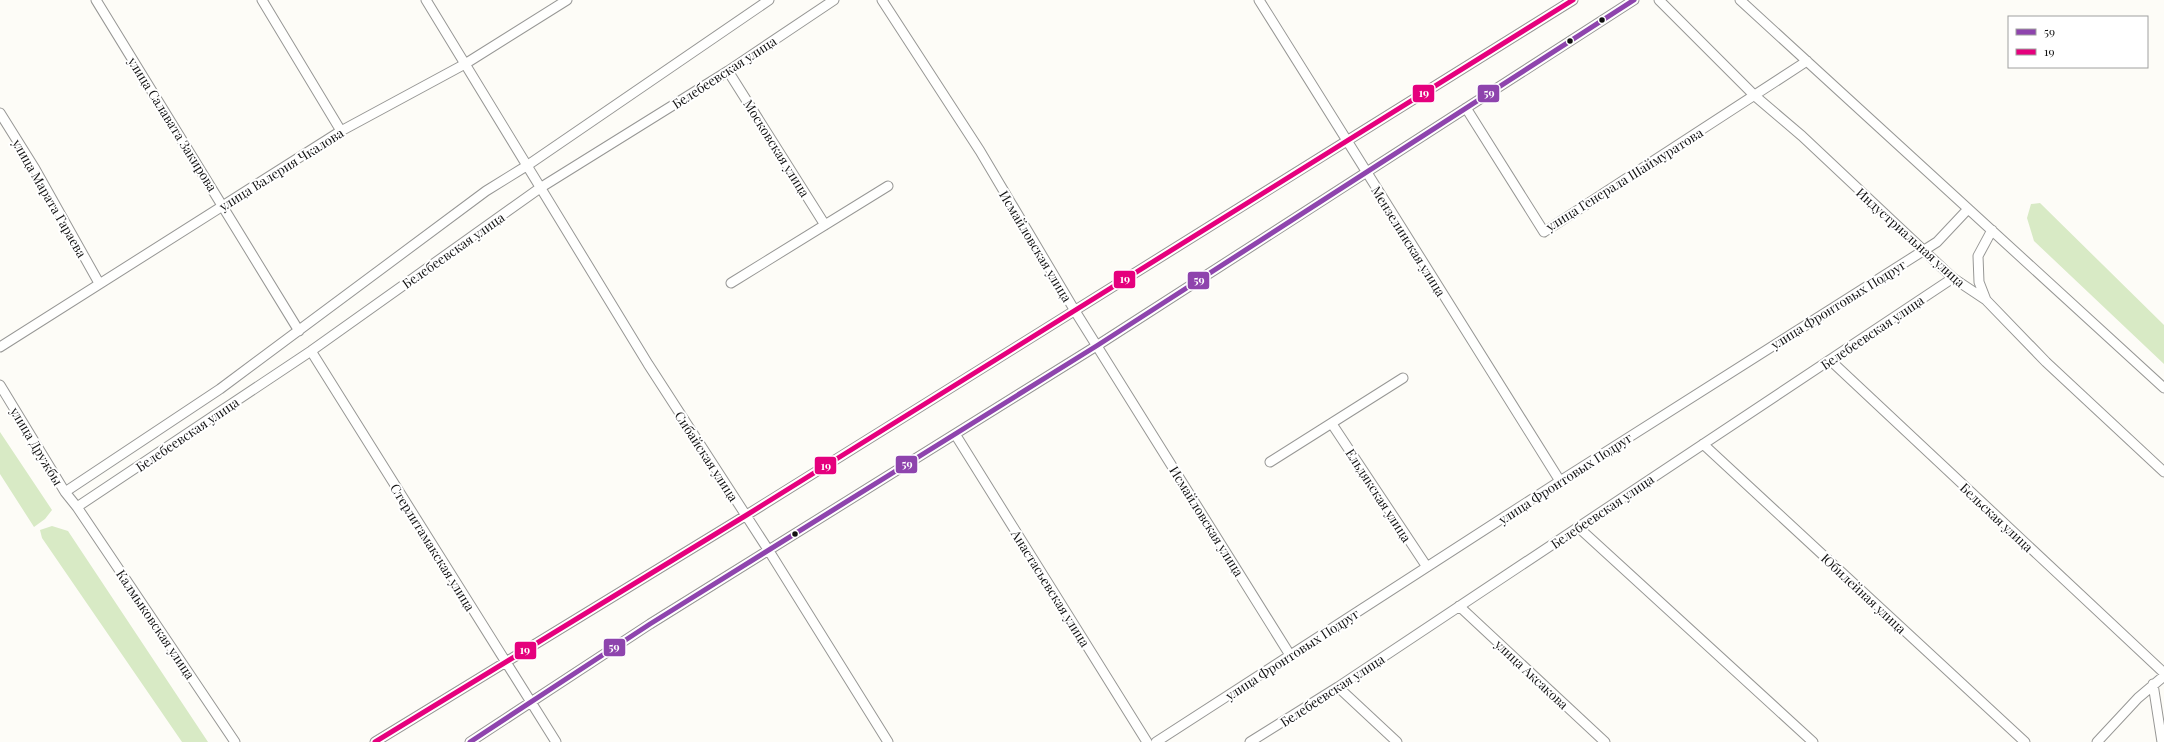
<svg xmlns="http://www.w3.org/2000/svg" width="2164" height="742" viewBox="0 0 2164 742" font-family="'Playfair Display',serif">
<rect width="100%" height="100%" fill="#fdfcf7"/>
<path fill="#d8eac5" d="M2040,203L2164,325V364L2034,241L2027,218L2031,204Z
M0,432L52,510L45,519L34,527L0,474Z
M52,526L68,531L208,742H182L42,538L40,530Z"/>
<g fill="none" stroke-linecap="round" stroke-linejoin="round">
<defs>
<path id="minor" d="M96,0L299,331
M262,0L341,131
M426,0L648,364L769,551L888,742
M882,0L980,151L1075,311L1290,655
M1259,0L1560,481
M1659,0L1755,96L1802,136L1953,278L1986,300L2046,362L2164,472
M1740,0L2164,388
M728,71L825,225
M1466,108L1544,232L1807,61
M0,113L35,169L99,283
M731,283L888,186
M1986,300L1979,282L1978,256L1992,230
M0,347L341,131L465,64L567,0
M311,351L556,742
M1830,360L2164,673
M0,385L65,492L77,507L235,742
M1332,424L1427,567
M955,434L1147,742
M1703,444L2025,742
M1270,462L1403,378
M65,492L220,389L486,191L528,165L769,0
M77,507L311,351L540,188L728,71L834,0
M1578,527L1813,742
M1459,606L1605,742
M2153,684L2162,742
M1338,687L1397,742
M375,742L745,516L1573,0
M470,742L650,624L1098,345L1634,0
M1156,742L1560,481L1937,242L1968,209
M1250,742L1338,687L1953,278
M2097,742L2138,698L2164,676"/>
</defs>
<use href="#minor" stroke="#979795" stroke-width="11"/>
<use href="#minor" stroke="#fffffe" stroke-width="9"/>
<defs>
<path id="bus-1" d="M470,742L650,624L1098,345L1634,0"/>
<path id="bus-2" d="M375,742L745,516L1573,0"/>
</defs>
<use href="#bus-1" stroke="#fff" stroke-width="8"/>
<use href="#bus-2" stroke="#fff" stroke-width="8"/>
<use href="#bus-1" stroke="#8e44ad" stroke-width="5"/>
<use href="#bus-2" stroke="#e5007d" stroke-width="5"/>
</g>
<g fill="#111" stroke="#fff" stroke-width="1.5">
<circle cx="1602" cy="20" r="3.5"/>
<circle cx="1570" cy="41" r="3.5"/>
<circle cx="795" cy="534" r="3.5"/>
</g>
<g text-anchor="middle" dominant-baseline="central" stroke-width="4" stroke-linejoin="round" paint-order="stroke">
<g font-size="13" fill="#111" stroke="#fff">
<text transform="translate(724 72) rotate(-33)">Белебеевская улица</text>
<text transform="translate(173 124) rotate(58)">улица Салавата Закирова</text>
<text transform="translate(777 148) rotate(58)">Московская улица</text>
<text transform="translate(281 169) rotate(-32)">улица Валерия Чкалова</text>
<text transform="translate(1624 179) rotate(-32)">улица Генерала Шаймуратова</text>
<text transform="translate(50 198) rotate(60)">улица Марата Гараева</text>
<text transform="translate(1911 237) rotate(42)">Индустриальная улица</text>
<text transform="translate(1409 241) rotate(58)">Мензелинская улица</text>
<text transform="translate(1036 246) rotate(59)">Исмайловская улица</text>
<text transform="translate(453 250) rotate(-35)">Белебеевская улица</text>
<text transform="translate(1838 304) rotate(-32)">улица Фронтовых Подруг</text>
<text transform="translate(1872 332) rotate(-34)">Белебеевская улица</text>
<text transform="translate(187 434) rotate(-34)">Белебеевская улица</text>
<text transform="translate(37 446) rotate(59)">улица Дружбы</text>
<text transform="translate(707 456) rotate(57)">Сибайская улица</text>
<text transform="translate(1565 478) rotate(-33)">улица Фронтовых Подруг</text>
<text transform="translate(1379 495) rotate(57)">Ельдякская улица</text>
<text transform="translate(1602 511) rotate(-34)">Белебеевская улица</text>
<text transform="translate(1997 517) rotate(43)">Бельская улица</text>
<text transform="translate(1207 521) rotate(58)">Исмайловская улица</text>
<text transform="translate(433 547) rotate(58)">Стерлитамакская улица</text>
<text transform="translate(1051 588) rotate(58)">Анастасьевская улица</text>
<text transform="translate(1864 593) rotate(43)">Юбилейная улица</text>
<text transform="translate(156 624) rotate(56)">Калмыковская улица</text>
<text transform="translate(1292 654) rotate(-33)">улица Фронтовых Подруг</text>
<text transform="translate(1532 674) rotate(43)">улица Аксакова</text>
<text transform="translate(1332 690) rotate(-33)">Белебеевская улица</text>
</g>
</g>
<g stroke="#fff" stroke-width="1.5">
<rect x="1412" y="84" width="23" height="19" rx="4" fill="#e5007d"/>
<rect x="1477" y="84" width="23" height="19" rx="4" fill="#8e44ad"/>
<rect x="1113" y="270" width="23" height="19" rx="4" fill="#e5007d"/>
<rect x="1187" y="271" width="23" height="19" rx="4" fill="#8e44ad"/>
<rect x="895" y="455" width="23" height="19" rx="4" fill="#8e44ad"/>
<rect x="814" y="456" width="23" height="19" rx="4" fill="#e5007d"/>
<rect x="603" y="638" width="23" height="19" rx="4" fill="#8e44ad"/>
<rect x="514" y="641" width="23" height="19" rx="4" fill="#e5007d"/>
</g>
<g font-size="11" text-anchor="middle" font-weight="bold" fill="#fff">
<text x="1424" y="97">19</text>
<text x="1489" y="97">59</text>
<text x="1125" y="283">19</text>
<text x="1199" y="284">59</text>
<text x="907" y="468">59</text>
<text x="826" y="470">19</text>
<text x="614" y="651">59</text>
<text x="525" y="654">19</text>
</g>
<rect x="2008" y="16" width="140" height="52" fill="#ffffff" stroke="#a0a0a0"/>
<rect x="2016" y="29" width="20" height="6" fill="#8e44ad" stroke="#a0a0a0"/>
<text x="2044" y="36" font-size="12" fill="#111111">59</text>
<rect x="2016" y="49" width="20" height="6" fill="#e5007d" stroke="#a0a0a0"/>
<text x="2044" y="56" font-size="12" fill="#111111">19</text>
</svg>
